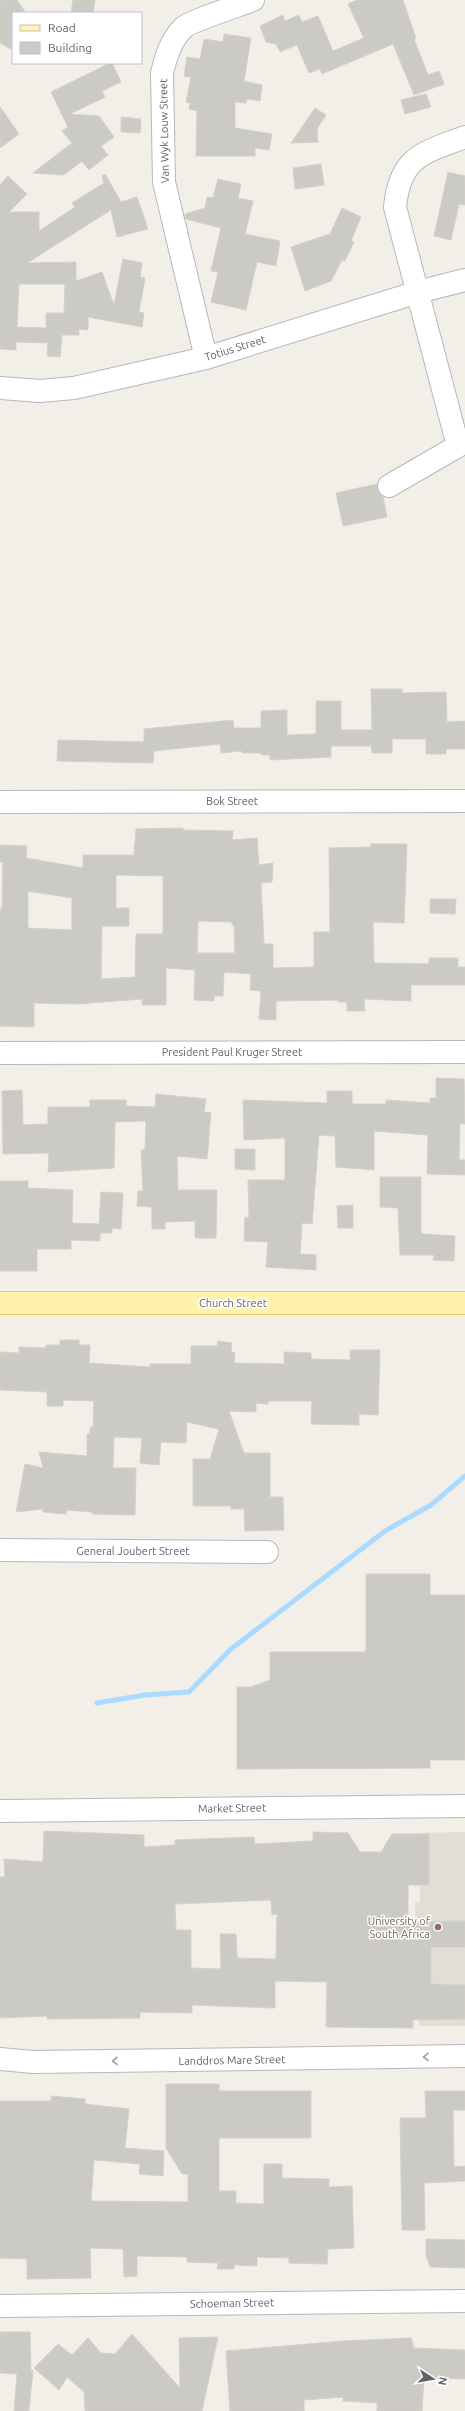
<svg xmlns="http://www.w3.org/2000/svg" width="465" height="2411" viewBox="0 0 465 2411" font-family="Ubuntu,sans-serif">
<rect width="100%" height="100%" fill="#f1efe8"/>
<path fill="#e1ded6" d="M465,1832V2026H419V1934H411V1921H415V1902H420V1886H414V1840L417,1839V1833Z"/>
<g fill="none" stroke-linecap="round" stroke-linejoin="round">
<path stroke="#aadaff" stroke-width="5" d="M97,1703L145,1695L189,1692L231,1649L385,1531L431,1505L465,1476"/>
</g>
<path fill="#cccac5" stroke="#d6d1c6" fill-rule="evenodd" d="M0,0H17L26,13H13V50L0,43Z
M73,0H95L93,13H71Z
M357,0H403L416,38L414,39L428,75L439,71L444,84L414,95L393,44L322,74L320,69L309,73L297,45L280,52L276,44L266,42L260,26L283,15L285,21L299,15L302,22L318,16L333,51L364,38L348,4Z
M224,34L251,38L244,81L262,85L260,101L247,99L246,103L235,102V128L272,134L269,150L255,148V156H196L197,111L189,109L190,103L186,102L191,77L184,76L187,57L200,59L204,39L223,42Z
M110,63H112L121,82L102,91L105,97L70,114L99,116L114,137L101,146L108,155L89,170L82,161L64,175L33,173L72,143L62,131L68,127L51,92Z
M426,94L431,107L405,114L401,100Z
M0,107L19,134L0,148Z
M315,108L326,115L317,129L318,142L291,143Z
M121,117L141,119L140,133L121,132Z
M321,164L324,185L295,189L293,168Z
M448,172L465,176V205L459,204L451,240L434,236Z
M105,174L121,202L137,197L148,229L117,237L111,210L27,263L76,262V281L102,272L114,305L123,259L142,263L140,277L145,278L139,312L144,313L142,327L88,317V330L79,329V335H62L60,357L47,356L48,343L16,342V350L0,349V185L8,176L27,194L9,212H39V231L75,207L72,203L104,183L102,176ZM19,284H69L65,285L64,313H46V328L17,327Z
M218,179L241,184L238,198L253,201L245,234L280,241L276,266L257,262L246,310L211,302L218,272L211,271L221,228L186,219L185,214L205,208L207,197L213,198Z
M342,208L361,217L351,241L354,242L345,261L342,260L331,281L305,291L291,247L330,234Z
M377,484L378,492L383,497L387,517L343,526L336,493Z
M371,689H402V693L446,692L447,722L465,721V749H446V754H426V739H392V753H372L371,746H331V757L270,760V755H261V753H242V751L221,753L220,744L154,751L153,763L57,761L58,740L144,742V729L233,720L234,728H261V711L287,710V735L316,734V701H341V730H372Z
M183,828V830L233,831L232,840L257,838L259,865L273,863L272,882L261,883L264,944H273V968L314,967V932H330L329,848L371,847V844H407L404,923L373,922L374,963L429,964V958H458V967H465V985H411V1001L364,999L365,1011H347V1002H338V1000L276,1001V1020L259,1019L261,991L250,990L251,974L224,972L223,996H214V1001L194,1000L195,970L166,968V1005H142V999L78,1004L34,1003V1027L0,1026V909H2L3,862H0V845L27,846L26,858L83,868V855H134L136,829ZM116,875L163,876V934H136L135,977L101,979L102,926H129V908H116ZM28,891L72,898V930L28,928ZM198,921L232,922V925H234L235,953H197Z
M430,899H456L455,914L430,913Z
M436,1078L464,1079L465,1124H460L459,1160H465V1175L427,1174L428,1135L374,1131V1170L336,1167L335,1136L319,1135L312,1224L302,1223L300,1254L316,1255V1270L266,1267L268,1242L244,1241L245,1217L249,1218L248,1180H285V1138L244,1140L243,1100L327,1103V1091H352V1104H386V1100L430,1103V1098H436Z
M22,1090L23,1125L48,1124V1107H90V1100H126V1106L155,1107L156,1094L206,1099L204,1112L211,1113L207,1159L177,1156L178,1190H217L216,1238H195V1221L165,1222V1229H152V1207L137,1206L138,1191H143L141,1150H145L146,1121L115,1122L114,1168L48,1172L49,1153L3,1154L2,1091Z
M235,1149H255V1170L235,1169Z
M380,1177H421V1232L423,1234L455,1236L454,1261L433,1260L434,1255H400L398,1208L380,1207Z
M0,1181H28V1188L73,1190L72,1223L99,1224L101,1192L123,1193L121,1229L112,1228V1233H100V1241L71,1240V1249H37V1271H0Z
M353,1205V1228H338L337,1206Z
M60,1340H79V1345H90L89,1363L150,1367V1364H191V1346H217L218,1341L232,1343L231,1352L235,1353L234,1363L284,1364V1352L311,1353V1359L350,1360V1350H380L378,1415L359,1414V1425L311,1424L312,1401H268V1404L256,1403V1412L229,1411L244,1453H270V1497H283L284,1530L245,1531L244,1509H231V1506H193V1459H210L219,1429L187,1422L186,1443L161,1442L159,1465L140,1463L142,1438L114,1437L113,1468H136L135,1515L92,1514V1512L67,1510L66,1514L43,1512V1509L16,1512L25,1464L43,1468L39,1452L87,1456V1434H90V1427H93L94,1401L63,1400V1406H47V1392L0,1390V1352L19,1353V1347L46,1348V1345H60Z
M366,1574H430V1595H465V1760H430V1768L237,1769V1687H251L270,1680V1652H366Z
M44,1831L144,1835V1847L175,1845V1840L254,1837L255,1844L313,1841V1832L348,1833L360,1852H381L392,1834H429V1885H408V1922L465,1921V1947H431V1984L465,1985V2019L413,2020V2028L326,2027L327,1982L275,1981V2008L192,2005V2013L140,2012V2018L47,2019V2016L0,2018V1877H5L4,1859L43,1862ZM271,1900L272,1915L277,1914L276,1959L237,1958L236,1934H220L221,1969L191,1968V1930H176L175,1904Z
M166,2084H219V2091H311V2138H219V2191H236V2203L264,2204V2164H282V2178L329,2179V2187L352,2186L354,2248L328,2249L327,2264L289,2263V2258L257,2257V2266L234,2265V2269H217L218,2263L187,2262V2257L137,2256V2276L124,2277L123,2249L90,2248L91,2278L27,2279V2259L0,2258V2101H51V2096L85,2099V2104L129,2109L125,2148L164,2151L163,2176L139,2174L140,2164L94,2160L91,2201L188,2202V2174H182L166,2148Z
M425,2091H465V2110H453L454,2167L465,2166V2181L424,2183L425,2230H402L400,2118H426Z
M426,2239L465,2240V2268L430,2267L426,2255Z
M0,2332H30L31,2372L33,2370L29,2411H14L17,2374L0,2373Z
M132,2334L180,2388L179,2338L218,2337L202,2411H85L84,2392L67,2377L59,2390L34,2368L58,2344L72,2355L88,2338L101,2353L115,2354Z
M411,2338L414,2348L465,2350V2379L424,2378L422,2411H377V2403L343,2401V2397L304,2400V2411H230L226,2351L343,2341Z"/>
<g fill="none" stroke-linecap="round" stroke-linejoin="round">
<defs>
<path id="minor" d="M206,358L164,182L162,73C166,56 171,40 183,28C190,21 241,5 253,0
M0,388L40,391L74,388L206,358L418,292L465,280
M389,486L458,446L395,207C400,156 423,153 465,137
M0,802L465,801
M0,1053L465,1052
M0,1550L267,1552
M0,1811L465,1806
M0,2059L33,2062L465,2056
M0,2306L465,2301"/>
<path id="major" d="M0,1303H465"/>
</defs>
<use href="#minor" stroke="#b5b8bc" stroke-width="24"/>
<use href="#major" stroke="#f2c960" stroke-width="24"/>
<use href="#minor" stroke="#fff" stroke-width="22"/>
<use href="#major" stroke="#fff2af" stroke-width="22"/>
</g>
<defs><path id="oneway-chevron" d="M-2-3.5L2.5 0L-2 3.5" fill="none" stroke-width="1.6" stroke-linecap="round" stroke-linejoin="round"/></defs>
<g stroke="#979a9d">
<use href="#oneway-chevron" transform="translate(426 2057) rotate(179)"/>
<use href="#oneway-chevron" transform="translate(115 2061) rotate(179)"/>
</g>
<circle fill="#8d6e63" stroke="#fff" stroke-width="1.5" cx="438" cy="1927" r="4"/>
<g text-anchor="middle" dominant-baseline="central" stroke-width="3" stroke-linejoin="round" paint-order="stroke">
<g font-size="11" fill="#5f6368" stroke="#fff">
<text transform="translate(164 131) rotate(-91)">Van Wyk Louw Street</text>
<text transform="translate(235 348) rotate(-17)">Totius Street</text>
<text x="232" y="801">Bok Street</text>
<text x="232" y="1052">President Paul Kruger Street</text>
<text x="233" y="1303">Church Street</text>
<text x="133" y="1551">General Joubert Street</text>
<text transform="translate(232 1808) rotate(-1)">Market Street</text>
<text transform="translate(232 2060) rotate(-1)">Landdros Mare Street</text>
<text transform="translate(232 2303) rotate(-1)">Schoeman Street</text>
</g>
<g font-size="11" fill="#785e54" stroke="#fff" text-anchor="end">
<text x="430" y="1921">University of<tspan x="430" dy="13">South Africa</tspan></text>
</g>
</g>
<rect x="12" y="12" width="130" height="52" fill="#ffffff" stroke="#bfc1c3"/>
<rect x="20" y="25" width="20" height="6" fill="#fff2af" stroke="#bfc1c3"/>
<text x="48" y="32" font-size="12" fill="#5f6368">Road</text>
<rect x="20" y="42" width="20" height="12" fill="#cccac5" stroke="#bfc1c3"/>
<text x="48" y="52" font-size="12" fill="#5f6368">Building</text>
<g transform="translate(433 2379) rotate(102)" stroke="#ffffff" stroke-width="3" paint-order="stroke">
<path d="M0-3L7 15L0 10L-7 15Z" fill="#5f6368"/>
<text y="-6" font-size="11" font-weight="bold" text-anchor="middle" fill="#5f6368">N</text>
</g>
</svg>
